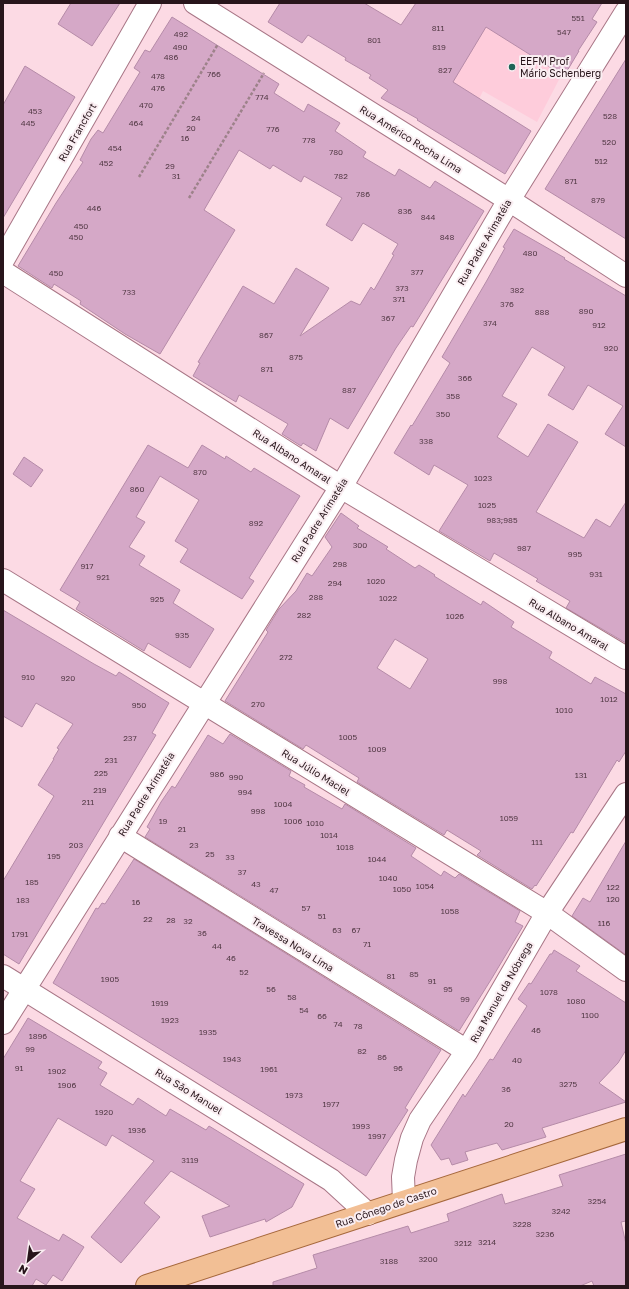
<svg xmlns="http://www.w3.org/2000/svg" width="629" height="1289" viewBox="0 0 629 1289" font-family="'Golos Text',sans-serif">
<rect width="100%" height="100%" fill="#fcdae4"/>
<path fill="#feccdb" d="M497,3L578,43L537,122L483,91L458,142L426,122Z"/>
<path fill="#d5a8c7" stroke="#b58ba8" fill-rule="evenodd" d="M71,3H120L92,46L58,24Z
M280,3H364L401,25L416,3H602L592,19L597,22L578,51H579L564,76L486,27L453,82L531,131L505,174L417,120L418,119L381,98L388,90L369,78L371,75L345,60L346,58L308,35L302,43L268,22Z
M172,17L279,84L274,93L304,112L308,104L340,123L335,131L366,152L363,157L395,176L399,169L430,188L435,181L484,211L413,327L411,326L396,348L348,429L330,418L316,451L303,443L301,446L282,434L288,424L239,395L236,402L193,376L200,363L198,362L243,286L274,304L296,268L329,288L300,336L351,301L360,305L371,287L374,290L394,255L392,254L398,244L363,223L352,241L326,225L342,198L304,176L301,182L273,165L270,169L239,150L204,210L235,230L160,354L125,334L80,304L81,301L54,284L52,288L18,266L56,203L83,162L80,160L91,139L98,130L103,133L140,72L134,68L145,50L150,52Z
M626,59V239L545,189Z
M25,66L75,97L3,218V105Z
M514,229L565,258L564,259L626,296V447L605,434L623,406L588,385L573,410L548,395L565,367L532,347L502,396L517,404L497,437L528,457L548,424L578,442L536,512L584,538L596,519L610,527L626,502V643L566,608L570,601L536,581L538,579L494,553L490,561L439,531L468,485L434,465L429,475L394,453L411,425L412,426L450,363L442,357L486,282L505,248L503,247Z
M148,445L188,468L202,445L225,459L226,456L251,472L254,468L300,496L249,578L254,581L242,599L180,562L188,549L175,541L199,500L160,476L136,517L145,522L129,547L145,556L139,565L180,590L173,603L214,629L190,668L148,643L144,651L76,609L80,602L60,590Z
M24,457L43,470L31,487L13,474Z
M341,513L359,526L357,528L388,547L386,549L415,568L419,565L435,575L434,576L481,605L483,601L514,622L511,627L552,652L549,658L591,684L595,677L626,694V751L619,762L617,760L573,833L571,832L536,886L535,885L532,889L477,855L481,851L447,830L444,835L357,782L359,778L306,745L303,749L225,701L268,632L266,630L279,609L296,591L307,573L312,576L332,547L325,537ZM395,639L428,659L410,689L377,668Z
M3,610L94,664L116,676L119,672L169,703L152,733L156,735L19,964L3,954V881L54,796L38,785L54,759H53L59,749L57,748L73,724L36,703L22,727L3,716Z
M230,734L291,771L289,776L305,785L304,787L342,809L345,804L416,848L411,856L441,876L444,871L455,878L459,874L520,911L515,922L523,926L492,978L459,1031L145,837L150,829L147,827L161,802L172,786L175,788L208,735L223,744Z
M626,841V955L572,916L583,898L590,902Z
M134,859L441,1050L405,1108L408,1110L366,1176L53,983L96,908L98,909L102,903L105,904Z
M554,950L580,966L576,971L626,1003V1050L618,1063L599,1083L626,1102L542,1128L546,1137L502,1150L497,1143L465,1152L468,1160L452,1165L449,1158L441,1160L431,1145L463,1094L465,1097L490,1059L493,1060L511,1031L527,1006L518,999L529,983L531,984L550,954H552Z
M28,1018L102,1062L98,1068L107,1073L100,1085L133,1105L138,1098L166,1116L170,1109L206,1130L209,1126L304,1184L292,1207L266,1222L265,1219L210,1237L202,1216L230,1206L171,1171L144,1203L160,1217L121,1263L91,1237L154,1161L112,1135L106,1146L58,1118L20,1181L35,1189L17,1218L59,1241L63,1234L84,1247L62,1281L53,1275L46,1285L36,1279L32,1286H3V1059Z
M626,1154V1221L621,1222L626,1244V1286H594L592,1281L580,1286H273V1282L317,1268L313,1255L408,1226L411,1233L449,1221L447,1214L502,1194L505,1204L563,1186L559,1175Z"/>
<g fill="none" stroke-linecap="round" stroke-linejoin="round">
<defs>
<path id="minor" d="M195,3L509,200L626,276
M3,260L150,3
M3,272L341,487L626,658
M3,580L547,913L626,970
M120,836L467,1051
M3,976L331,1180L368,1214
M3,1023L341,487L509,200L626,12
M404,1201L403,1177L406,1160L412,1138L420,1120L467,1051L547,913L626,794"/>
<path id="major" d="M147,1286L626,1129"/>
</defs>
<use href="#minor" stroke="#a87686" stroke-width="24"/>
<use href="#major" stroke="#a6683c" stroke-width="24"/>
<path stroke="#9d828a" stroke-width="2.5" stroke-dasharray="3 2" stroke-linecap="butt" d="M139,177L218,44
M189,198L264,73"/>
<use href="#minor" stroke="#fff" stroke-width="22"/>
<use href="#major" stroke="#f2bf95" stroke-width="22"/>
</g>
<circle fill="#1e6457" stroke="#faeef2" stroke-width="1.5" cx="512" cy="67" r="4"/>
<g text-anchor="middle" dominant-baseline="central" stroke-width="4" stroke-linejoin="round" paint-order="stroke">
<g font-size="8" fill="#533a46">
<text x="578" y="18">551</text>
<text x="438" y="28">811</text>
<text x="564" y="32">547</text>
<text x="181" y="34">492</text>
<text x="374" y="40">801</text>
<text x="180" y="47">490</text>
<text x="439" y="47">819</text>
<text x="171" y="57">486</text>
<text x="445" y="70">827</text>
<text x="214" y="74">766</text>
<text x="158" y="76">478</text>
<text x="158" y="88">476</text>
<text x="262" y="97">774</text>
<text x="146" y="105">470</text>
<text x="35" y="111">453</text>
<text x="610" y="116">528</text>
<text x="196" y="118">24</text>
<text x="28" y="123">445</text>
<text x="136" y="123">464</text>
<text x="191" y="128">20</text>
<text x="273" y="129">776</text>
<text x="185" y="138">16</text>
<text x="309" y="140">778</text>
<text x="609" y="142">520</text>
<text x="115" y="148">454</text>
<text x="336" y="152">780</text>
<text x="601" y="161">512</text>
<text x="106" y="163">452</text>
<text x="170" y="166">29</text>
<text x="176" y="176">31</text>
<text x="341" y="176">782</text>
<text x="571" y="181">871</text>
<text x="363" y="194">786</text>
<text x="598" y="200">879</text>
<text x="94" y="208">446</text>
<text x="405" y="211">836</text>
<text x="428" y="217">844</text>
<text x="81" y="226">450</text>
<text x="76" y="237">450</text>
<text x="447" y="237">848</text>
<text x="530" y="253">480</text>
<text x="417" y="272">377</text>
<text x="56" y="273">450</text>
<text x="402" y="288">373</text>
<text x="517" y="290">382</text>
<text x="129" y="292">733</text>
<text x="399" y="299">371</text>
<text x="507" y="304">376</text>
<text x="586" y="311">890</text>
<text x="542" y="312">888</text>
<text x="388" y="318">367</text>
<text x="490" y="323">374</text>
<text x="599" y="325">912</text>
<text x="266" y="335">867</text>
<text x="611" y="348">920</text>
<text x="296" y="357">875</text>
<text x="267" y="369">871</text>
<text x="465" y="378">366</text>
<text x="349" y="390">887</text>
<text x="453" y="396">358</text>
<text x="443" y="414">350</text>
<text x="426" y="441">338</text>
<text x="200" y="472">870</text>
<text x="483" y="478">1023</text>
<text x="137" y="489">860</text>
<text x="487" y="505">1025</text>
<text x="502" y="520">983;985</text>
<text x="256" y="523">892</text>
<text x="360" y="545">300</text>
<text x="524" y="548">987</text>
<text x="575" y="554">995</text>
<text x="340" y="564">298</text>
<text x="87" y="566">917</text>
<text x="596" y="574">931</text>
<text x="103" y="577">921</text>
<text x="376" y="581">1020</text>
<text x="335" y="583">294</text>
<text x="316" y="597">288</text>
<text x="388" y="598">1022</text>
<text x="157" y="599">925</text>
<text x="304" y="615">282</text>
<text x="455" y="616">1026</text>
<text x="182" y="635">935</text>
<text x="286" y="657">272</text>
<text x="28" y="677">910</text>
<text x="68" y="678">920</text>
<text x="500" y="681">998</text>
<text x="609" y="699">1012</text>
<text x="258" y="704">270</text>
<text x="139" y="705">950</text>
<text x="564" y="710">1010</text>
<text x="348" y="737">1005</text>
<text x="130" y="738">237</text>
<text x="377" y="749">1009</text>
<text x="111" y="760">231</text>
<text x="101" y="773">225</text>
<text x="217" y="774">986</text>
<text x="581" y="775">131</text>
<text x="236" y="777">990</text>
<text x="100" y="790">219</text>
<text x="245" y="792">994</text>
<text x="88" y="802">211</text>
<text x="283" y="804">1004</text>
<text x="258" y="811">998</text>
<text x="509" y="818">1059</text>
<text x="163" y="821">19</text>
<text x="293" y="821">1006</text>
<text x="315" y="823">1010</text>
<text x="182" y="829">21</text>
<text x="329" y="835">1014</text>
<text x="537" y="842">111</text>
<text x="76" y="845">203</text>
<text x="194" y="845">23</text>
<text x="345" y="847">1018</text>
<text x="210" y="854">25</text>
<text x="54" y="856">195</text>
<text x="230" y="857">33</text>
<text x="377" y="859">1044</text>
<text x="242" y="872">37</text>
<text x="388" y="878">1040</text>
<text x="32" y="882">185</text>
<text x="256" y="884">43</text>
<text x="425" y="886">1054</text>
<text x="613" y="887">122</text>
<text x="402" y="889">1050</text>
<text x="274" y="890">47</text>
<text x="613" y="899">120</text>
<text x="23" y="900">183</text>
<text x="136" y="902">16</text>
<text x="306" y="908">57</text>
<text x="450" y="911">1058</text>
<text x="322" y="916">51</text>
<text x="148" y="919">22</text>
<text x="171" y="920">28</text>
<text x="188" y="921">32</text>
<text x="604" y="923">116</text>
<text x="337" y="930">63</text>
<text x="356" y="930">67</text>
<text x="202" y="933">36</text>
<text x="20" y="934">1791</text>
<text x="367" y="944">71</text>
<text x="217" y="946">44</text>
<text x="231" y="958">46</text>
<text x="244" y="972">52</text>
<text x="414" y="974">85</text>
<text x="391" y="976">81</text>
<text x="110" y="979">1905</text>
<text x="432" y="981">91</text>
<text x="271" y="989">56</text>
<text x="448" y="989">95</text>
<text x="549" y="992">1078</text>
<text x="292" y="997">58</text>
<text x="465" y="999">99</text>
<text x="576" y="1001">1080</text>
<text x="160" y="1003">1919</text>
<text x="304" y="1010">54</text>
<text x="590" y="1015">1100</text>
<text x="322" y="1016">66</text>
<text x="170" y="1020">1923</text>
<text x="338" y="1024">74</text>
<text x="358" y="1026">78</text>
<text x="536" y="1030">46</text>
<text x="208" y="1032">1935</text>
<text x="38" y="1036">1896</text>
<text x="30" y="1049">99</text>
<text x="362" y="1051">82</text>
<text x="382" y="1057">86</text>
<text x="232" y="1059">1943</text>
<text x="517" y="1060">40</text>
<text x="19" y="1068">91</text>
<text x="398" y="1068">96</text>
<text x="269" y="1069">1961</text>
<text x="57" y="1071">1902</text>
<text x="568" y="1084">3275</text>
<text x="67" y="1085">1906</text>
<text x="506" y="1089">36</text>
<text x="294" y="1095">1973</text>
<text x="331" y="1104">1977</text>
<text x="104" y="1112">1920</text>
<text x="509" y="1124">20</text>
<text x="361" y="1126">1993</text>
<text x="137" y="1130">1936</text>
<text x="377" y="1136">1997</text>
<text x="190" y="1160">3119</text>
<text x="597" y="1201">3254</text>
<text x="561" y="1211">3242</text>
<text x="522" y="1224">3228</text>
<text x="545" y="1234">3236</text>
<text x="487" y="1242">3214</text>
<text x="463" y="1243">3212</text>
<text x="428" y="1259">3200</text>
<text x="389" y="1261">3188</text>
</g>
<g font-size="10" fill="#28151b" stroke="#faeef2" text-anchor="start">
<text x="520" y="61">EEFM Prof<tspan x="520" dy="12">Mário Schenberg</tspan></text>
</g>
<g font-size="10" fill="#28151b" stroke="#faeef2">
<text transform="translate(77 132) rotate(-60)">Rua Francfort</text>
<text transform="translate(411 139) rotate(32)">Rua Américo Rocha Lima</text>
<text transform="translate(484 242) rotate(-60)">Rua Padre Arimatéia</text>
<text transform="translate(292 456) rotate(33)">Rua Albano Amaral</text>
<text transform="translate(319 520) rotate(-58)">Rua Padre Arimatéia</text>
<text transform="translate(569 624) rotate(31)">Rua Albano Amaral</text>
<text transform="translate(316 772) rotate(32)">Rua Júlio Maciel</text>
<text transform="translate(146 794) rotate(-58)">Rua Padre Arimatéia</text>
<text transform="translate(293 944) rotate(32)">Travessa Nova Lima</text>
<text transform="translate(501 992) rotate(-60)">Rua Manuel da Nóbrega</text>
<text transform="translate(189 1091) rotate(32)">Rua São Manuel</text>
<text transform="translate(386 1207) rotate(-19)">Rua Cônego de Castro</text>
</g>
</g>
<rect width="629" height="1289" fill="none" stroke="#28151b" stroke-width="8"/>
<g transform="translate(28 1261) rotate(209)" stroke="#faeef2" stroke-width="3" paint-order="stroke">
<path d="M0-3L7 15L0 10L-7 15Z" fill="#28151b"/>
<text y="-6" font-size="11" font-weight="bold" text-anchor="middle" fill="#28151b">N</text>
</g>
</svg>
